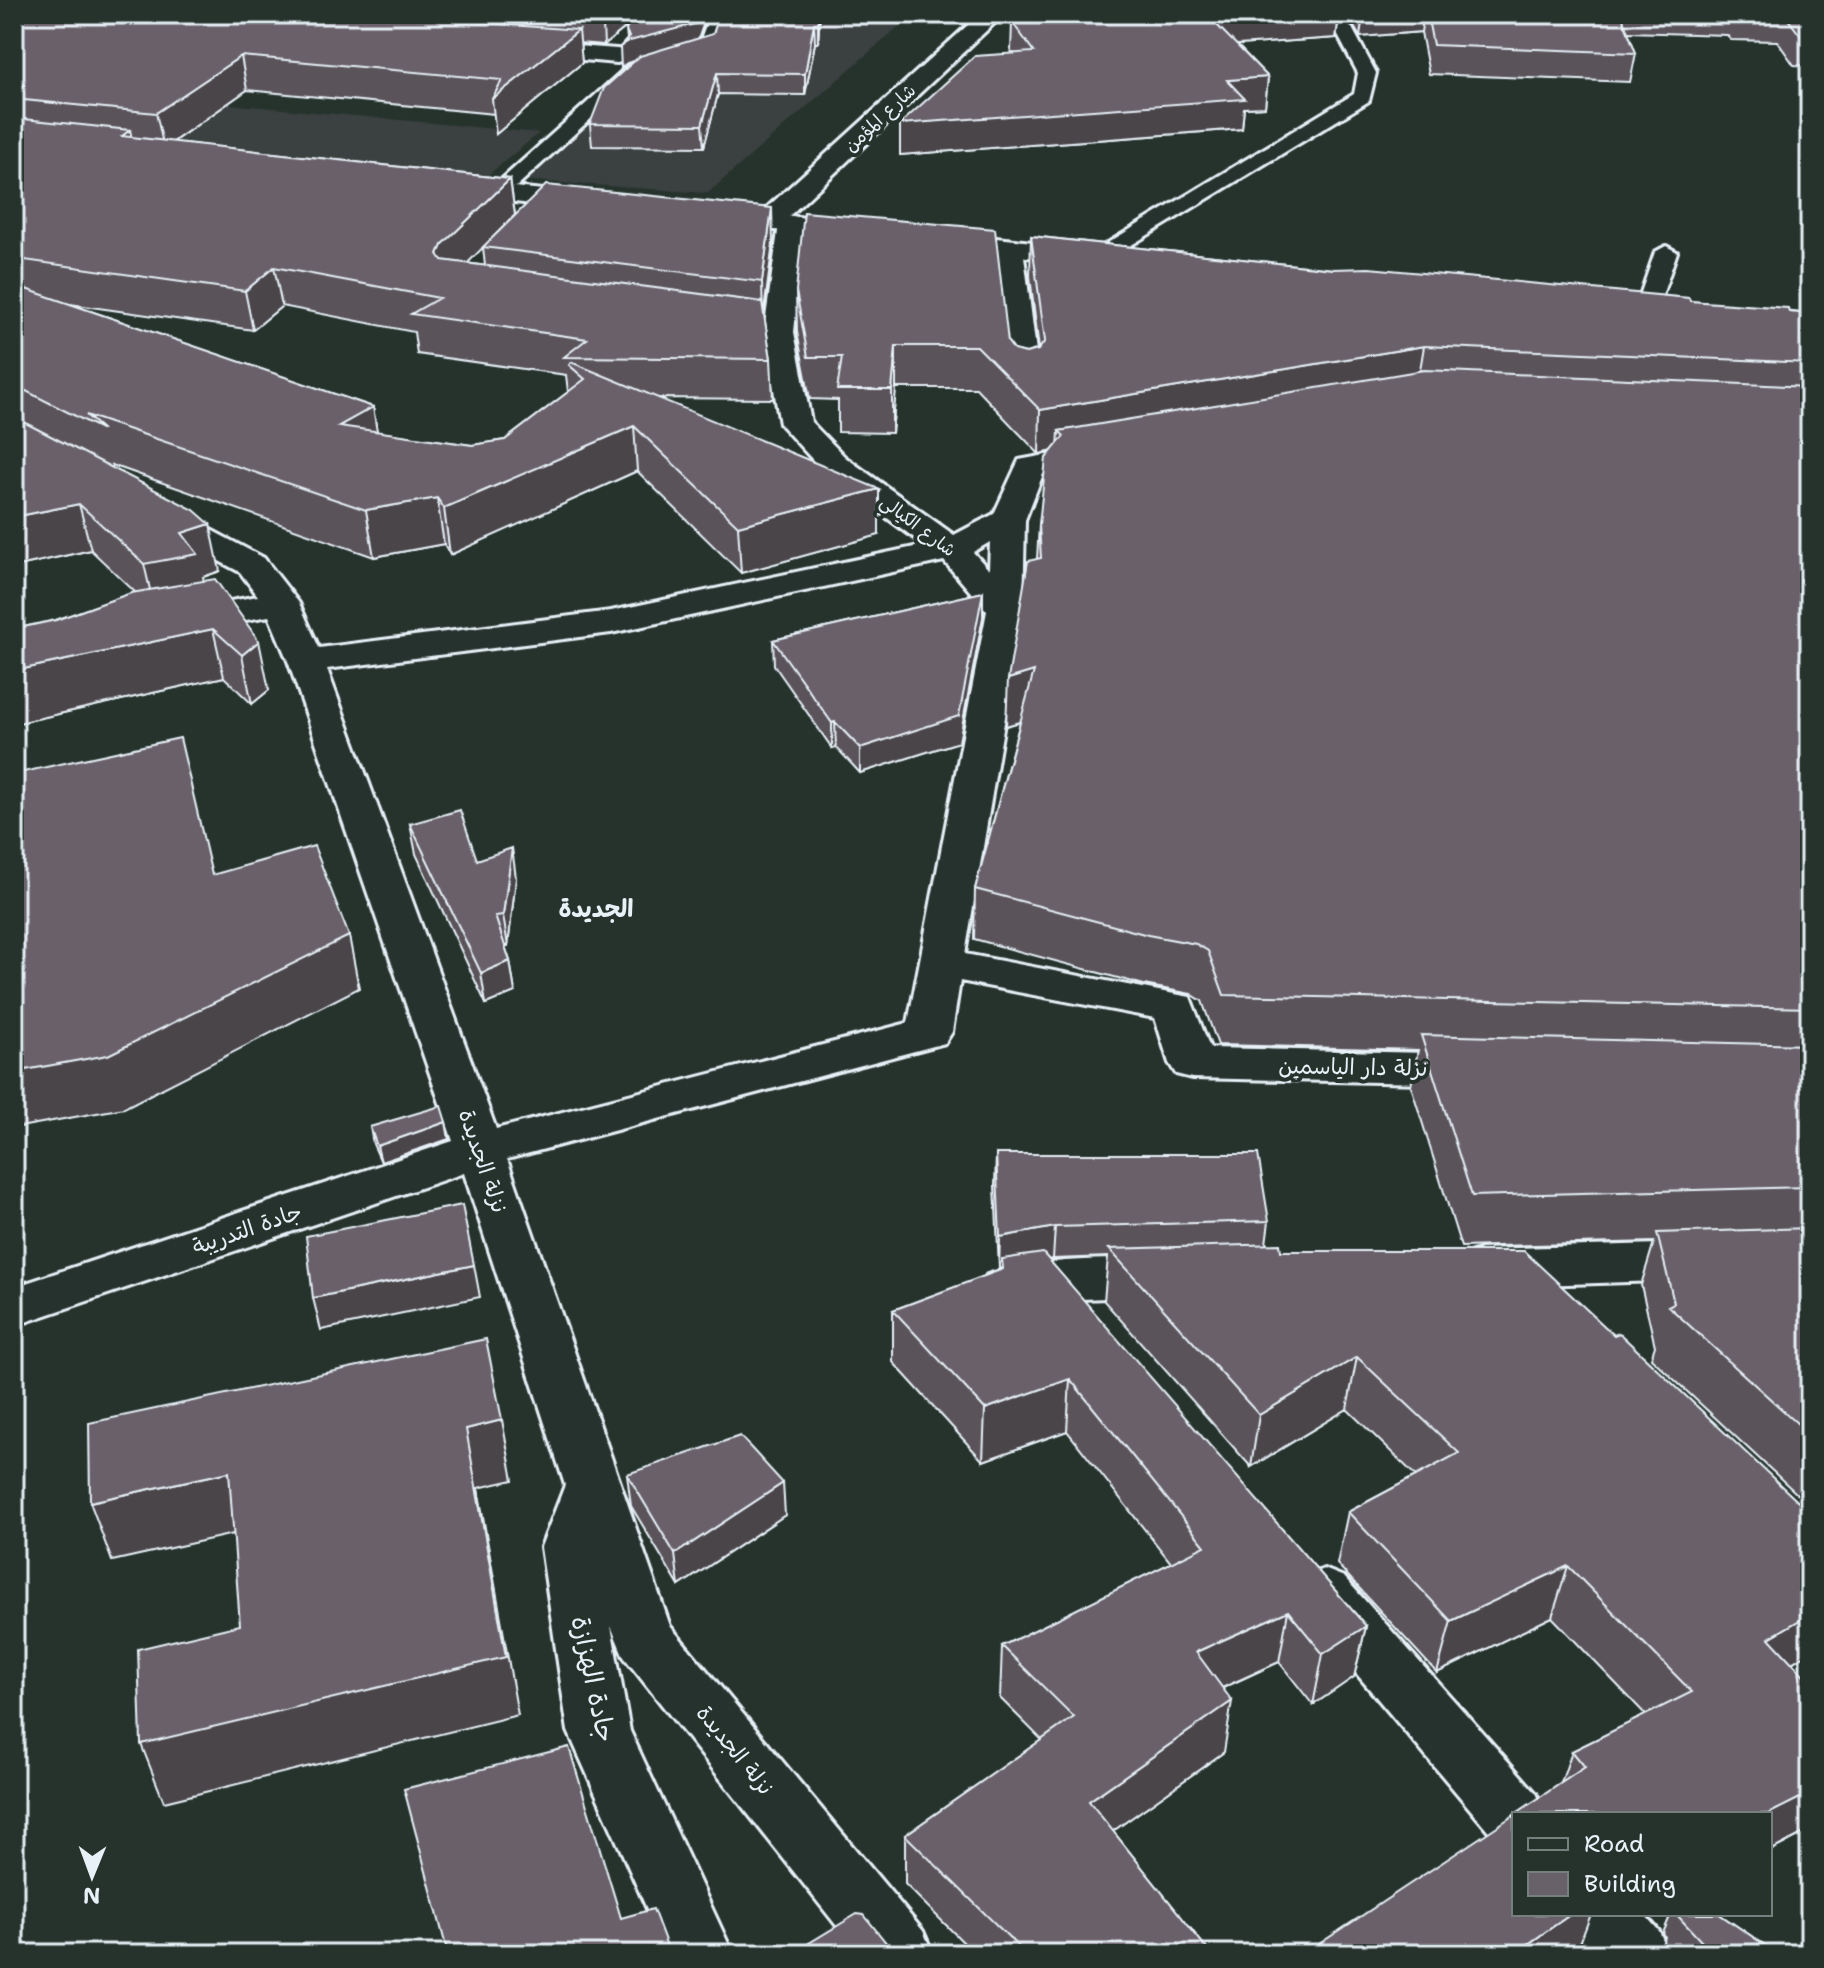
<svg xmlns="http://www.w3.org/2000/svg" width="1824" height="1968" viewBox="0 0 1824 1968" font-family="'Shantell Sans','Playpen Sans Arabic',sans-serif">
<rect width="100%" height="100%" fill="#26332d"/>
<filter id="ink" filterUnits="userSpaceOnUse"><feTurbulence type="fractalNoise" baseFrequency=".0125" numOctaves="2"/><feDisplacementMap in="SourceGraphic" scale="16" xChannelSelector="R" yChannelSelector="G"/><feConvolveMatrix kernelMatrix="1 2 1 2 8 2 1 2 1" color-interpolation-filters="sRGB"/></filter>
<g filter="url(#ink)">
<path fill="#3a413f" d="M719,14H913L708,193L520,180L633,72L706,52Z
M14,84L539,133L476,185L14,138Z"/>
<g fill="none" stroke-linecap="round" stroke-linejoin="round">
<defs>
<path id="lane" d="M710,14H726L711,54L640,74L505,197H491L488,193L491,189L628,66L698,47Z
M1343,23L1352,28L1376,73L1369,101L1105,261H1091L1087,257L1091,253L1354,94L1358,73L1334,28Z
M1666,246L1677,252L1655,316L1644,323L1636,321L1633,316L1655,252Z"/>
<path id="street" d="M523,42L617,49L625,51L628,56L625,61L617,63L515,54L512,49L515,44Z
M792,216L801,218L805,224L794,332L811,422L845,457L954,535L994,514L1019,460L1105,444L1116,447L1121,454L1116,461L1043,474L1025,520L1023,610L965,954L1190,997L1210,1048L1473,1054L1489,1058L1496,1069L1489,1080L1473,1084L1192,1078L1176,1074L1169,1063L1155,1018L960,981L952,1032L945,1043L507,1159L670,1626L923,1931L933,1954H859L624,1657L611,1626L630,1731L733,1954H667L568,1731L541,1547L565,1485L464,1173L14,1326V1287L453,1141L288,661L269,616L177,632L164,629L159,621L164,613L258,596L240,572L149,524L144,517L149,510L161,507L173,510L264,558L299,603L319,648L611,611L924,545L823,471L780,424L764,332L779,224L783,218ZM990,542L989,570L973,552ZM944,561L987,611L908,1023L496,1129L327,669L611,633Z
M1009,240L1019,242L1023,248L1040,383L1036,389L1025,392L1014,389L1010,383L995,248L999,242Z
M1810,1240V1276L1481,1287L1463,1281L1456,1268L1463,1255L1481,1249Z
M1164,1258L1182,1264L1189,1277L1182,1290L1164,1296L1053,1300L1005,1307L987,1301L980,1288L987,1275C1044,1257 1105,1260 1164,1258Z
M1324,1569L1344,1577L1536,1793L1546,1814H1514V1843L1492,1835L1304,1611L1295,1594L1304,1577Z
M1568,1914H1644L1659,1931L1669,1954H1593L1578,1936Z"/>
<path id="secondary" d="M980,14H1004L789,216L872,226L876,232L872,238L863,240L704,222L700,216L704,210L713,208L761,213Z
M454,181L593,195L602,197L606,203L602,209L593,211L445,194L441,189L445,184Z
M939,232L1090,248L1100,250L1104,256L1100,262L1090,264L929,246L926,240L929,234Z"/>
</defs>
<use href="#lane" stroke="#e8f1f8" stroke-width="6"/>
<use href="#street" stroke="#e8f1f8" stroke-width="6"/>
<use href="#secondary" stroke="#e8f1f8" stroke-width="6"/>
<use href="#lane" fill="#26332d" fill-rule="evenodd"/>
<use href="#street" fill="#26332d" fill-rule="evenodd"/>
<use href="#secondary" fill="#26332d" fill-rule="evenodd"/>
</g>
<path fill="#5a535a" stroke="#e8f1f8" stroke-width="2" fill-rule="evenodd" d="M14,14L445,20L444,14H707L698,39L713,34L720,14H820L818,43H815L805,95L718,94L704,147L592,146L590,124L634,61L627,63L621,68L627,39L626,30L628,26L604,45L580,43L582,63L496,134L494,114L247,90L173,142L510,179L515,215L773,243L764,315L771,359L773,399L659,398L879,535L741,573L637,471L450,555L444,544L374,557L112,465V468L220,571L203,577V581L269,690L252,704L224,677L14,724V613L18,628L56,620L135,592L91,550L14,567ZM483,247L485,266L467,263ZM70,304L253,330L282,306L414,332L417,354L566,375L568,392L505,440L472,445L377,432L373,407Z
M1022,14H1810V66L1794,65L1777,41L1731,40L1727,35L1628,32L1636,53L1630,82L1429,74L1421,32L1360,37L1353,25L1342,20L1338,23L1336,38L1237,45L1268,77L1265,107L1244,108L1242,129L900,155V124L1013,53L1011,51L1012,22H1022Z
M1031,236L1333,269L1690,301L1810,314V1506L1651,1358L1655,1346L1641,1285L1654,1242L1461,1247L1411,1086L1418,1050L1218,1045L1202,1001L1191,994L1144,985L974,939L975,889L1020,722L1006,726L1037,559L1039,525L1051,451L1039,454L976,388H896L892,433L838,432V400L810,399L797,332L796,291L1008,342L1014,350L1026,353L1039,349L1030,276Z
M983,592V617L959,742L860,773L836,747L832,748L774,665L773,640Z
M410,824L477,860L516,878L508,946H505L510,961L515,992L486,1004L416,854Z
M446,1122L449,1139L381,1162L373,1144L370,1127Z
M996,1154L1269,1221L1266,1244L1281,1251L1614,1335L1810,1513V1652L1792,1663L1810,1682V1836L1806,1832L1770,1851V1814L1561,1783L1572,1751L1646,1715L1552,1617L1437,1673L1337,1564L1348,1512L1416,1476L1347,1409L1251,1467L1104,1301L1108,1257L1053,1259L1048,1260L1366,1626L1354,1677L1313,1705L1279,1662L1223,1688L1224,1752L1113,1831L1211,1954H975L905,1884V1835L1042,1740L1000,1698L1002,1646L1171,1563L1067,1431L983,1461L893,1362V1310L1002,1270V1268L999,1269L995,1186Z
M627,1474L785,1515L679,1586L631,1506Z
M1671,1914H1719L1778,1954H1658L1665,1937L1663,1933Z"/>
<path fill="#4a444a" stroke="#e8f1f8" stroke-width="2" d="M616,14H642L604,45L603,25Z
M698,14H707L696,45L627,63L621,68L620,47L626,42Z
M818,14H820L818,43Z
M1279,14H1342V20L1338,23L1336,38L1209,47L1211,19Z
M1363,14H1424L1421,32L1360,37Z
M814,23L815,43L805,95V74Z
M579,30L582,63L496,134L492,99Z
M241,56L247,90L164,148L156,113Z
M717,73L718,94L704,147L702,125Z
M1268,77L1265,107L1244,108L1242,129L900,155V124L1227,80Z
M130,130L138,166L122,136Z
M510,179L515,215L448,283L438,254L442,245Z
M772,208L773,243L763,319L762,282Z
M18,259L28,298L25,311L15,272Z
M274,267L282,306L253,330L245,291Z
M896,346V388L892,433V390Z
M1424,346L1417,388L1059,431L1058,450L1039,454L1040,410Z
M373,407L380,451L339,426Z
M634,426L637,471L450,555L444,508Z
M879,489V535L741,573L738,526Z
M437,498L444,544L374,557L366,510Z
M79,504L91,550L14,567V517Z
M210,524L220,571L203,577L208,602L155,611L144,564L182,533Z
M983,592V617L959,742L860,773V748Z
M14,613L25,651L14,654Z
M213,629L224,677L14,724V671Z
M259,641L269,690L252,704L242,655Z
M1034,671L1032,718L1006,726L1008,679Z
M835,722L836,747L832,748V723Z
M512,848L516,878L508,946L503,915Z
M349,936L359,988L124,1108L14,1128V1072Z
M510,961L515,992L486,1004L481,973Z
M446,1122L449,1139L381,1162L377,1146Z
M1055,1227L1053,1259L1003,1268L1002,1259V1268L999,1269L1000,1237Z
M474,1265L480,1297L321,1330L313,1298Z
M1357,1357L1347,1409L1251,1467L1259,1415Z
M1070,1379L1067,1431L983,1461L985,1409Z
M502,1420L513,1480L478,1488L518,1715L164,1802L141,1744L466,1429Z
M229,1472L247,1531L112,1561L90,1502Z
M783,1483L785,1515L679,1586L675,1554Z
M1568,1566L1552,1617L1437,1673L1451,1621Z
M1288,1611L1279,1662L1189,1703L1196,1652Z
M1810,1614V1652L1747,1689L1769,1638Z
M1366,1626L1354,1677L1313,1705L1323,1654Z
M1232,1701L1224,1752L1085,1851L1089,1801Z
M1810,1793V1824L1806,1832L1770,1851V1814H1768Z
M1571,1914H1591L1580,1943L1565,1954H1514Z"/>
<path fill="#696169" stroke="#e8f1f8" stroke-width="2" d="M14,14H361L579,30L492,99L502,80L241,56L156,113L14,99Z
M459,14L544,15L616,14L603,25Z
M633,14H698L695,24L626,42L620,47L629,37L626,30Z
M720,14H818V23H814L805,74L717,73L702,125L590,124L604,88L640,56L713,34Z
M1023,14H1279L1211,19L1268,77L1227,80L1245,99L900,124L975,56L1034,52L1012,22L1029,21Z
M1427,14H1621L1636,53L1433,45Z
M1784,14H1810V37L1801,36Z
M14,118L130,130L122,136L510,179L442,245L438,254L442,260L762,302L771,359L564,357L587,339L411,314L439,298L274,267L245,291L18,259L14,272Z
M546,185L772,208L762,282L483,247Z
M804,212L995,229L1008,342L1014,350L1026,353L1038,350L1045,341L1031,236L1333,269L1369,268L1689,298L1690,301L1788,308L1789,312L1810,314V363L1424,346L1040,410L977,346H896L892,390H837L842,357H808L796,291Z
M14,285L373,407L339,426L472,445L505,440L585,379L569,365L571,362L879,489L738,526L634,426L444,508L437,498L366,510L86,415L103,430L14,385Z
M1424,370L1810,387V1008L1224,995L1208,951L1196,944L1148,935L975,889L1034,671L1008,679L1028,561L1041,558L1039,525L1046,458L1064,436L1059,431Z
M14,417L194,510L210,524L182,533L198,554L144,564L79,504L14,517Z
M215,579L259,641L242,655L213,629L14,671V629L56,620L131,593Z
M983,592L959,716L860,748L835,722L832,723L773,640Z
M180,738L212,875L314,846L349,936L108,1055L14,1072V774Z
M460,810L477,860L512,848L503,915L495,916L510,961L481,973L410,824Z
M1421,1035L1810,1045V1187L1472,1196Z
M441,1106L446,1122L377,1146L370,1127Z
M996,1154H1258L1269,1221L1055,1227L1000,1237Z
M462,1205L474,1265L313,1298L306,1236Z
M1810,1228V1435L1668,1306L1674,1303L1657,1233Z
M1280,1244L1281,1251H1524L1614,1335L1619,1333L1810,1513V1614L1769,1638L1810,1682V1793L1768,1814H1515L1585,1767L1572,1751L1692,1692L1568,1566L1451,1621L1348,1512L1459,1453L1357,1357L1259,1415L1109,1249Z
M1043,1253L1366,1626L1323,1654L1288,1611L1196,1652L1232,1701L1089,1801L1211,1954H1026L905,1835L1074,1717L1002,1646L1205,1546L1070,1379L985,1409L893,1310L1003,1269L1002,1259Z
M486,1339L502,1420L466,1429L506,1657L141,1744L138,1649L240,1625L229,1472L90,1502L89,1423Z
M740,1436L783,1483L675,1554L627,1474Z
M569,1747L621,1918L653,1909L670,1954H448L404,1789Z
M1514,1815V1914H1571L1514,1954H1304Z
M857,1914L864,1915L895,1954H791Z
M1676,1914H1719L1778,1954H1713Z"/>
</g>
<g text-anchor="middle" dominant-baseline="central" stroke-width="8" stroke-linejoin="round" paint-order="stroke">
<g font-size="18" fill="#e8f1f8" stroke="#26332d">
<text transform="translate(880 118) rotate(-43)">شارع المؤمن</text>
<text transform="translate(918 526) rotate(37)">شارع الكيالي</text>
</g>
<g font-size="22" fill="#e8f1f8" stroke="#26332d">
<text transform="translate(1353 1067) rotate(1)">نزلة دار الياسمين</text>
<text transform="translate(483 1161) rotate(71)">نزلة الجديدة</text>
<text transform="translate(247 1229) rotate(-19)">جادة التدريبة</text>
<text transform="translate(735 1750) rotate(51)">نزلة الجديدة</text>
</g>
<g font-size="24" font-weight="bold" fill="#e8f1f8" stroke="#26332d">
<text x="596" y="909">الجديدة</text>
</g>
<g font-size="26" fill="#e8f1f8" stroke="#26332d">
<text transform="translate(594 1679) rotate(78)">جادة الهزازة</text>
</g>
</g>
<rect width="1824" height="1968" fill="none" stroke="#26332d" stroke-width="48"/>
<rect x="24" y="24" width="1776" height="1920" fill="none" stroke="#e8f1f8" stroke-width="3" filter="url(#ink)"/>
<rect x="1512" y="1812" width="260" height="104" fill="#26332d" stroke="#747f7e" stroke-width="2"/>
<rect x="1528" y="1838" width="40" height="12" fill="#26332d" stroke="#747f7e" stroke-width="2"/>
<text x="1584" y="1852" font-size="24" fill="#e8f1f8">Road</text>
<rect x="1528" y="1872" width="40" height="24" fill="#696169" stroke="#747f7e" stroke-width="2"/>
<text x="1584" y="1892" font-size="24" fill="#e8f1f8">Building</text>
<g transform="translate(92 1876) rotate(181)" stroke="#26332d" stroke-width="6" paint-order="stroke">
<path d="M0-6L14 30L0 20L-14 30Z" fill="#e8f1f8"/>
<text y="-12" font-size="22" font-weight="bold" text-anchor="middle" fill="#e8f1f8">N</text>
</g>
</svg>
